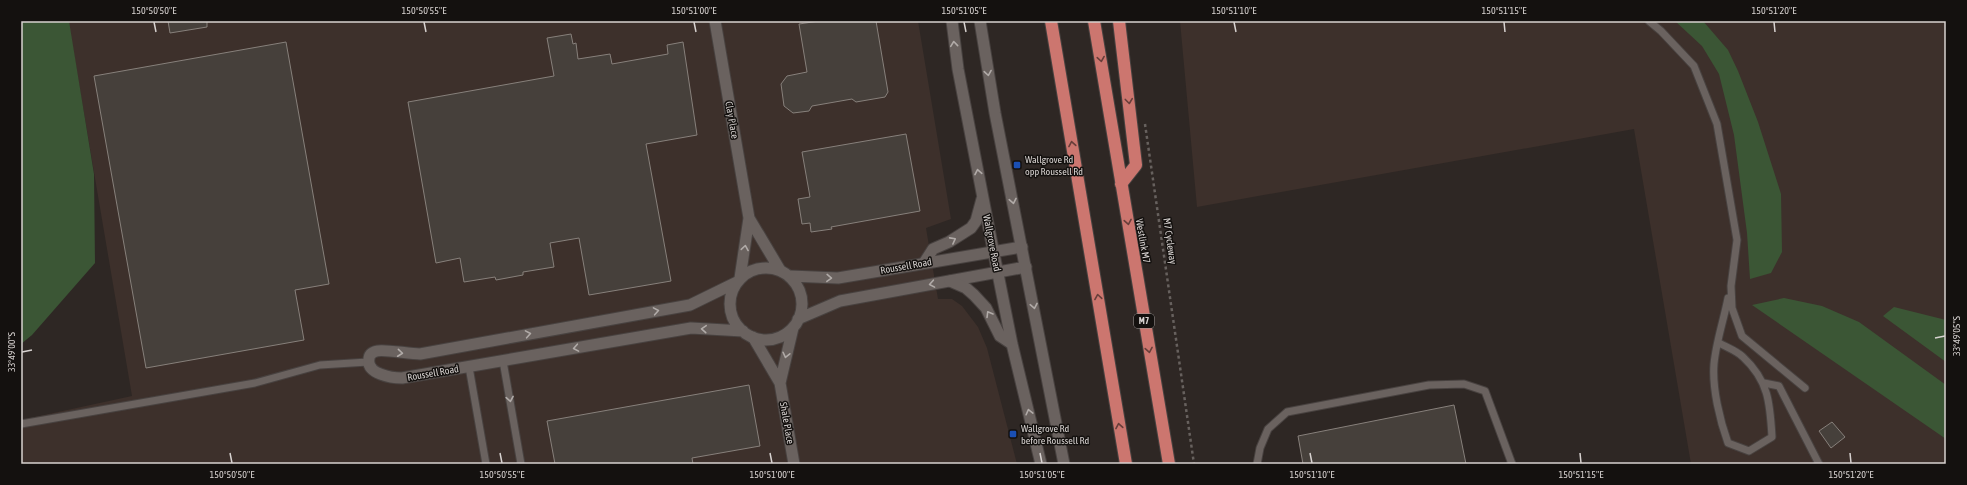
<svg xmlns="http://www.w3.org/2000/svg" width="1967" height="485" viewBox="0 0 1967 485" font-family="'Asap Condensed',sans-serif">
<rect width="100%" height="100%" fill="#2e2724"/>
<path fill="#3d302b" d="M69,21H918L951,219L926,228L938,299H952L962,306L978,327L987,348L1017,464H21V420L132,396L69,25Z
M1180,21H1946V464H1691L1634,129L1197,207Z"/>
<path fill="#3b5635" d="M21,21H69L94,174L95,263L32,335L21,344Z
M1675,21H1703L1728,50L1738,71L1758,122L1781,194L1782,252L1771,273L1750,279L1747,233L1734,135L1719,74L1702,46Z
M1784,298L1822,306L1859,322L1946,385V439L1752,305Z
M1894,307L1946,320V362L1883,316Z"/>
<path fill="#46403b" stroke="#87807b" d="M168,21H207V27L170,33Z
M819,21H876L888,92L885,97L856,102L852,99L812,106L809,111L793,113L784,106L781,84L787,76L807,72L799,24Z
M571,34L573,44L576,43L578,59L610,54L612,64L668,54L667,45L683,42L697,135L646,144L671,281L589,295L579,238L550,243L554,267L523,272V275L496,280L495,277L464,282L460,258L436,263L408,102L554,76L547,38Z
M286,42L329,284L295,290L304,340L146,368L94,76Z
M906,134L920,211L831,227L832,229L811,232L810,223L802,224L798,199L810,197L802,152Z
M749,385L760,446L692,458L693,464H555L547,421Z
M1454,405L1466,464H1303L1298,436Z
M1832,422L1845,437L1831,448L1819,431Z"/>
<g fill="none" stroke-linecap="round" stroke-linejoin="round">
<defs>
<path id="service" d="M1649,21L1661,31L1694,66L1717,124L1737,240L1731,286L1732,308L1742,336L1805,388
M1719,343C1726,347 1737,351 1743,357C1769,381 1770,404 1772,437L1749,451L1728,443C1720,421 1712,388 1714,364C1716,342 1724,319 1728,298
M503,361L521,464
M469,367L486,464
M1764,383L1779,386L1819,464
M21,424L255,383L320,365L368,362
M1257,464L1260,448L1268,429L1287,412L1429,385L1464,384L1485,391L1512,464"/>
<path id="minor" d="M715,21L749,218L740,278
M749,218L780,270
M730 304a36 36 0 1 1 72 0a36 36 0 1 1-72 0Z
M790,276L838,278L1022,247
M737,282L690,305L420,354C409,354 384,349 377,351C373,352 369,354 369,359C366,374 392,378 402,378L691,328L743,331
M798,319L840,301L1026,267
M753,337L780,383L794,464
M780,383L793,328"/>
<path id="secondary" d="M952,21L958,69L990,234L1012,344L1041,464
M980,21L995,113L1064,464
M924,263L933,249L949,242L971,228L976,221L982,199
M950,281L966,288L974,295L986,308L1000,336L1012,344"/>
<path id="motorway" d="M1051,21L1126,464
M1094,21L1169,464
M1119,21L1136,165L1121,184"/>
</defs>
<use href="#service" stroke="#484240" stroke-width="9"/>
<use href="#minor" stroke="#484240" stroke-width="13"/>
<use href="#secondary" stroke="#484240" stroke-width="13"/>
<use href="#motorway" stroke="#484240" stroke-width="14"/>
<path stroke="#67615e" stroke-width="2.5" stroke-dasharray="3 3" stroke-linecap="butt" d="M1145,124L1194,464"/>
<use href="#service" stroke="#6a625f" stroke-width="7"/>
<use href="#minor" stroke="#6a625f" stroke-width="11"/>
<use href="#secondary" stroke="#6a625f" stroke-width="11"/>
<use href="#motorway" stroke="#cc766f" stroke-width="12"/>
</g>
<defs><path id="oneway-chevron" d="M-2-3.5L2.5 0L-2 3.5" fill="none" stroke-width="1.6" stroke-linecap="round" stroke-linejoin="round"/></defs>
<g stroke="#b1aba8">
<use href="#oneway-chevron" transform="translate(954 44) rotate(-96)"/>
<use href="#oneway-chevron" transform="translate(988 73) rotate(81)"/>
<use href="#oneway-chevron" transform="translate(978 172) rotate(-101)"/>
<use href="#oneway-chevron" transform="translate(1013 201) rotate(79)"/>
<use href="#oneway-chevron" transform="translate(953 240) rotate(-28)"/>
<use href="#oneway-chevron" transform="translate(745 248) rotate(-81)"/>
<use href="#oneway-chevron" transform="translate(829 278) rotate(2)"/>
<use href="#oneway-chevron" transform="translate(932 284) rotate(170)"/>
<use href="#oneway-chevron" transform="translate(1034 306) rotate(79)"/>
<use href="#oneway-chevron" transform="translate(656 311) rotate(-10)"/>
<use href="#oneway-chevron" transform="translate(989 314) rotate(-121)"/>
<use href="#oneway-chevron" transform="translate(704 329) rotate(-176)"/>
<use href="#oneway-chevron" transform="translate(528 334) rotate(-10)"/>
<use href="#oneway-chevron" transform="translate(576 348) rotate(170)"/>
<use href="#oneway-chevron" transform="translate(400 353) rotate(6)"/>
<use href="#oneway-chevron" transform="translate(786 355) rotate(103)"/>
<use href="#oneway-chevron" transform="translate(510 399) rotate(80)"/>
<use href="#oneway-chevron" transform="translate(1029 412) rotate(-104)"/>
</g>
<g stroke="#673e3a">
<use href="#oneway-chevron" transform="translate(1101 59) rotate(81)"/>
<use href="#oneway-chevron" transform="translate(1129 101) rotate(83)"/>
<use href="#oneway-chevron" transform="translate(1072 144) rotate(-100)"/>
<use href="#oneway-chevron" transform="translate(1128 222) rotate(80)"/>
<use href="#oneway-chevron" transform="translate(1098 297) rotate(-99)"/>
<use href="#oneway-chevron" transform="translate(1149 350) rotate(80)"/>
<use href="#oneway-chevron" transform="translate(1119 426) rotate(-100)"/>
</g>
<path fill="none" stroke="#d7d2d0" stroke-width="1.5" d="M154,22L156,32M424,22L426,32M694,22L696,32M964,22L966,32M1234,22L1236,32M1504,22L1505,32M1774,22L1775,32M1935,338L1945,336M22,352L32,350M230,453L232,463M500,453L502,463M770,453L772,463M1040,453L1042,463M1310,453L1312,463M1580,453L1581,463M1850,453L1851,463"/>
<g fill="#1a4fb4" stroke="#14110f" stroke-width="1.5">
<rect x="1013" y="161" width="8" height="8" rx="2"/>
<rect x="1009" y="430" width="8" height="8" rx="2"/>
</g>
<g text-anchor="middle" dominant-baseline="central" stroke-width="3" stroke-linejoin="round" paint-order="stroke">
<rect fill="#14110f" stroke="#9c9896" stroke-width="1" x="1134" y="314" width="20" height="14" rx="3"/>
<g font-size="9" font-weight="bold" fill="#d7d2d0">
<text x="1144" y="321">M7</text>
</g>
<g font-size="10" fill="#d7d2d0" stroke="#14110f">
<text transform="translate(732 120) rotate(80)">Clay Place</text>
<text transform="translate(1143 241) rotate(80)">Westlink M7</text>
<text transform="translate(1170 241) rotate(82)">M7 Cycleway</text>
<text transform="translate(992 243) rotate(79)">Wallgrove Road</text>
<text transform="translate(906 266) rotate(-10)">Roussell Road</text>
<text transform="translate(433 373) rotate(-10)">Roussell Road</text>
<text transform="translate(787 423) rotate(80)">Shale Place</text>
</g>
<g font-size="10" fill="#d7d2d0" stroke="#14110f" text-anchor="start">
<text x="1025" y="159">Wallgrove Rd<tspan x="1025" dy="12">opp Roussell Rd</tspan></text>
<text x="1021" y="428">Wallgrove Rd<tspan x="1021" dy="12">before Roussell Rd</tspan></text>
</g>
</g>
<rect width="1967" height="485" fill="none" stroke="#14110f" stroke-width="44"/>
<rect x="22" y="22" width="1923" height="441" fill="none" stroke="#d7d2d0" stroke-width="1.5"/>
<g font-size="10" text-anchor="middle" fill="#d7d2d0">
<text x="154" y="14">150°50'50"E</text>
<text x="424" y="14">150°50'55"E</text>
<text x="694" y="14">150°51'00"E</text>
<text x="964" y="14">150°51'05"E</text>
<text x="1234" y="14">150°51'10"E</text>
<text x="1504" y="14">150°51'15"E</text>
<text x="1774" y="14">150°51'20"E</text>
<text transform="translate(1956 336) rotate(-90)" y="4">33°49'05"S</text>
<text transform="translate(11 352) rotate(-90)" y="4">33°49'00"S</text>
<text x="232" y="478">150°50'50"E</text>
<text x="502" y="478">150°50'55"E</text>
<text x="772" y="478">150°51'00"E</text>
<text x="1042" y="478">150°51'05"E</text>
<text x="1312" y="478">150°51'10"E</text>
<text x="1581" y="478">150°51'15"E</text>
<text x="1851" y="478">150°51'20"E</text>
</g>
</svg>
